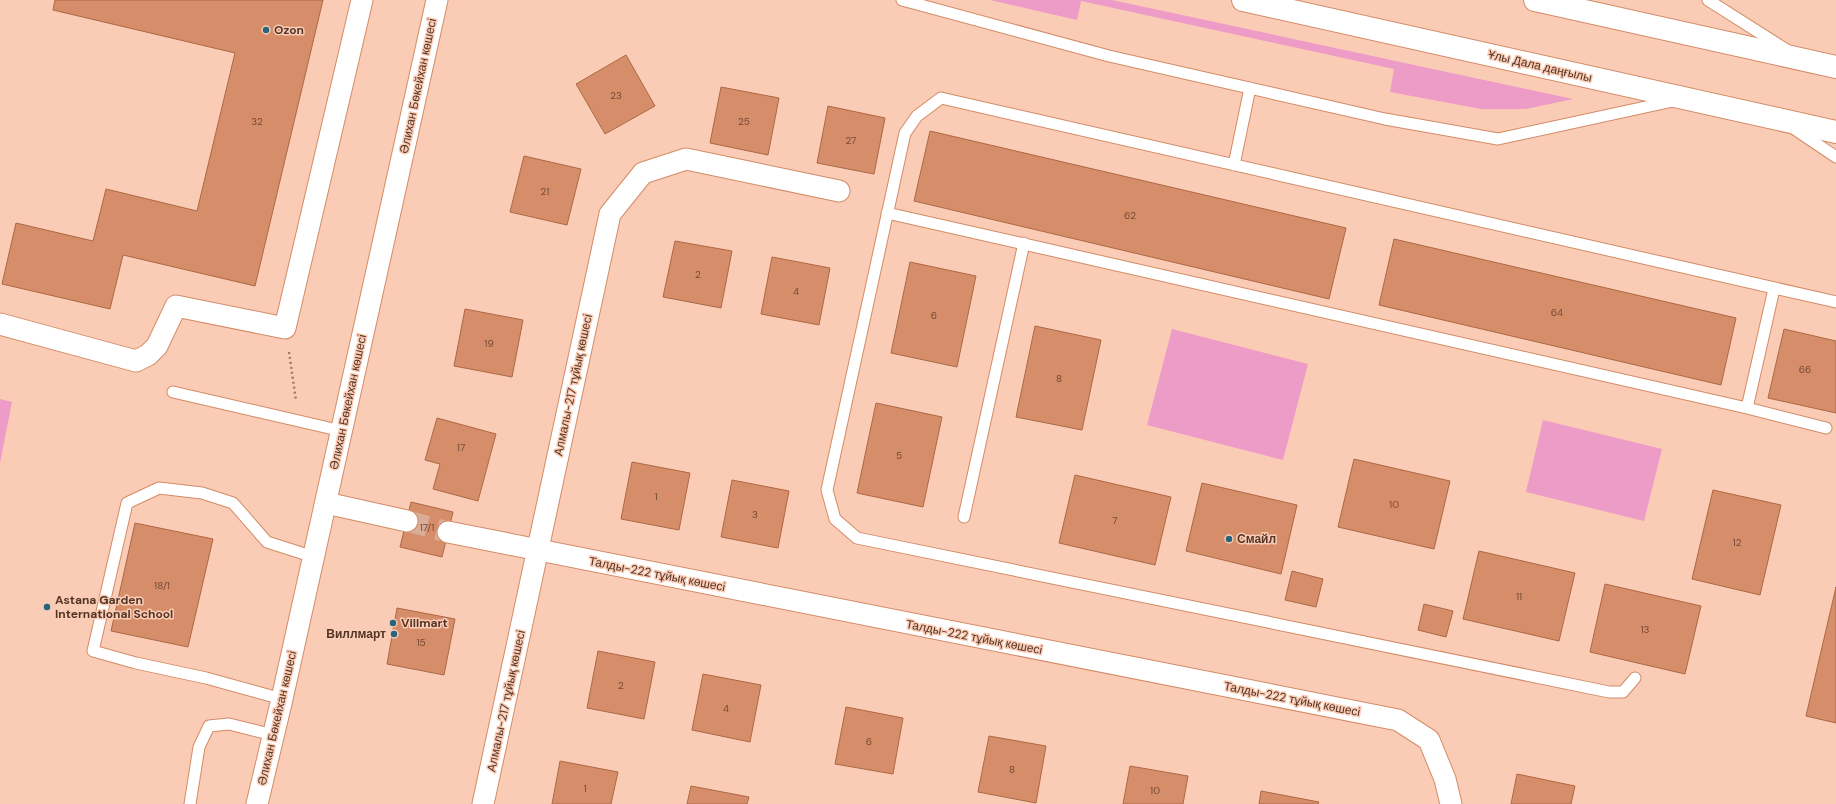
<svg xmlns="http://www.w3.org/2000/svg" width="1836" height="804" viewBox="0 0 1836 804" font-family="'DM Sans',sans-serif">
<rect width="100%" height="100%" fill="#fbccb5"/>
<path fill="#ed9bc7" d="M990,0H1112L1573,99L1526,109H1481L1390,92L1394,69L1081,1L1077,20Z
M1172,329L1308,364L1283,460L1147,425Z
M0,399L12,402L0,463Z
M1543,420L1662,449L1644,521L1526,492Z"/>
<path fill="#d68d69" stroke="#ad6844" d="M55,0H323L255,286L123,255L110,309L2,284L16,223L93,241L106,189L197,211L235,53L53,10Z
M626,55L655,106L605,134L576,84Z
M721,87L779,98L768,155L710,143Z
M828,106L885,118L874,174L817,163Z
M930,131L1346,228L1329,299L914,201Z
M524,156L581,169L567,225L510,212Z
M1394,239L1736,318L1721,385L1379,305Z
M675,241L732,251L721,308L663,297Z
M772,257L830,268L819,325L761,314Z
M910,262L976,276L957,367L891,353Z
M465,309L523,320L512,377L454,366Z
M1035,326L1101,340L1082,430L1016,417Z
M1784,329L1836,341V413L1768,398Z
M876,403L942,417L923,507L857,493Z
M437,418L496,434L478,501L433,489L440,464L425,460Z
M1354,459L1450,481L1434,549L1338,527Z
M632,462L690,473L679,530L621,519Z
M1075,475L1171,497L1155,565L1059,543Z
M732,480L789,491L778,548L721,537Z
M1202,483L1297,505L1281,574L1186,551Z
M1713,490L1781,505L1760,595L1692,579Z
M411,502L453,512L442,557L400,547Z
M135,523L213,539L188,647L111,631Z
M1479,551L1575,573L1559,641L1463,619Z
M1292,571L1323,579L1316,607L1285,600Z
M1605,584L1701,606L1685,674L1590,652Z
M1836,587V723L1806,716Z
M1424,604L1453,611L1446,637L1418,630Z
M397,608L455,619L444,675L387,664Z
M598,651L655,662L644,719L587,708Z
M703,674L761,685L750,742L692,730Z
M846,707L903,718L893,774L835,764Z
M989,736L1046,746L1036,803L978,792Z
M560,761L618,772L611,804H552Z
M1130,766L1188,776L1183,804H1123Z
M1517,774L1575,786L1571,804H1511Z
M691,786L749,797L747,804H687Z
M1261,791L1319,802L1318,804H1259Z"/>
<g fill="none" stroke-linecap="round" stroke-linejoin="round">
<path stroke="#d9ae98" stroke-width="21" stroke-dasharray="21 10" stroke-linecap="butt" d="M407,521L448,532"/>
<defs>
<path id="service" d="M902,0L1109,56L1385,119L1498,139L1673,101
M1708,0L1785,49
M1793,128L1836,157
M1234,165L1250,88
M887,213L1747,408L1826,428
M173,392L342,431
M1747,408L1774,289
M964,517L1024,243
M1635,678L1623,692H1609L857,538L835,519L827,490L905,133L917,116L941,98L1836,302
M282,699L206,678L136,663L93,651L127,503L159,488L202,493L233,503L267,542L314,557
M190,804L199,747L209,726L229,724L273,735"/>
<path id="minor" d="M0,324L136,361L148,355L157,346L176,306L285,328L362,0
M326,503L407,521
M448,532L1398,720L1429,740L1445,779L1451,804
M257,804L282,699L437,0
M483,804L610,214L643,173L686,159L839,191"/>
<path id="secondary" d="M1243,0L1836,132
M1535,0L1836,67"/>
</defs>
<use href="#service" stroke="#d38b66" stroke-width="13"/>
<use href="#minor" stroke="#d38b66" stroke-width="23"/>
<use href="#secondary" stroke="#d38b66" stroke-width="24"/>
<path stroke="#a07a67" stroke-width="2.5" stroke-dasharray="2 3" stroke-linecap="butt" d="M289,352L296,401"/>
<use href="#service" stroke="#fff" stroke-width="11"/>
<use href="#minor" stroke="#fff" stroke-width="21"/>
<use href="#secondary" stroke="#fff" stroke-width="22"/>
</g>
<g fill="#28657c" stroke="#fbccb5" stroke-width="1.5">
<circle cx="266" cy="30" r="4"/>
<circle cx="1229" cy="539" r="4"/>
<circle cx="47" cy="607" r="4"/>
<circle cx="393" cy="623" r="4"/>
<circle cx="394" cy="634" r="4"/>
</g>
<g text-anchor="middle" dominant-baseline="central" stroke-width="3" stroke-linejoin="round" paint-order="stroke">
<g font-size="10" fill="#744a36">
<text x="616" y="95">23</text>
<text x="257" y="121">32</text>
<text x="744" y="121">25</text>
<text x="851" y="140">27</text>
<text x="545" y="191">21</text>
<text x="1130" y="215">62</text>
<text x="698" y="274">2</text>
<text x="796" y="291">4</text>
<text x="1557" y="312">64</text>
<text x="934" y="315">6</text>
<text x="489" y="343">19</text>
<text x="1805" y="369">66</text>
<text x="1059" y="378">8</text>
<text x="461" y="447">17</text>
<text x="899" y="455">5</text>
<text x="656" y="496">1</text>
<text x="1394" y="504">10</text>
<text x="755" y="514">3</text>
<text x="1115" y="520">7</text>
<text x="427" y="527">17/1</text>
<text x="1737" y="542">12</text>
<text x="162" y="585">18/1</text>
<text x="1519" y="596">11</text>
<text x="1645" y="629">13</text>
<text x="421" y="642">15</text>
<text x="621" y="685">2</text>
<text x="726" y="708">4</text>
<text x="869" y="741">6</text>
<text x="1012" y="769">8</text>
<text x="585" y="788">1</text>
<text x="1155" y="790">10</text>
</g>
<g font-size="12" font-weight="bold" fill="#533425" stroke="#fbccb5" text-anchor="start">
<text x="274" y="30">Ozon</text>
<text x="1237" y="539">Смайл</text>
<text x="55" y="600">Astana Garden<tspan x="55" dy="14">International School</tspan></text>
<text x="401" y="623">Villmart</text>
<text x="386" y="634" text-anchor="end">Виллмарт</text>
</g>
<g font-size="12" fill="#533425" stroke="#fbccb5">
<text transform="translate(1540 66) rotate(13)">Ұлы Дала даңғылы</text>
<text transform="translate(418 86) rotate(-78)">Әлихан Бөкейхан көшесі</text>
<text transform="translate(573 385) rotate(-78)">Алмалы-217 тұйық көшесі</text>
<text transform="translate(348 402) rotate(-78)">Әлихан Бөкейхан көшесі</text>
<text transform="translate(657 574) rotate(11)">Талды-222 тұйық көшесі</text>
<text transform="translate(974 637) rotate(11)">Талды-222 тұйық көшесі</text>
<text transform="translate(1292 699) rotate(11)">Талды-222 тұйық көшесі</text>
<text transform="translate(506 701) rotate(-78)">Алмалы-217 тұйық көшесі</text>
<text transform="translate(277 718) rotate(-77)">Әлихан Бөкейхан көшесі</text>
</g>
</g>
</svg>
